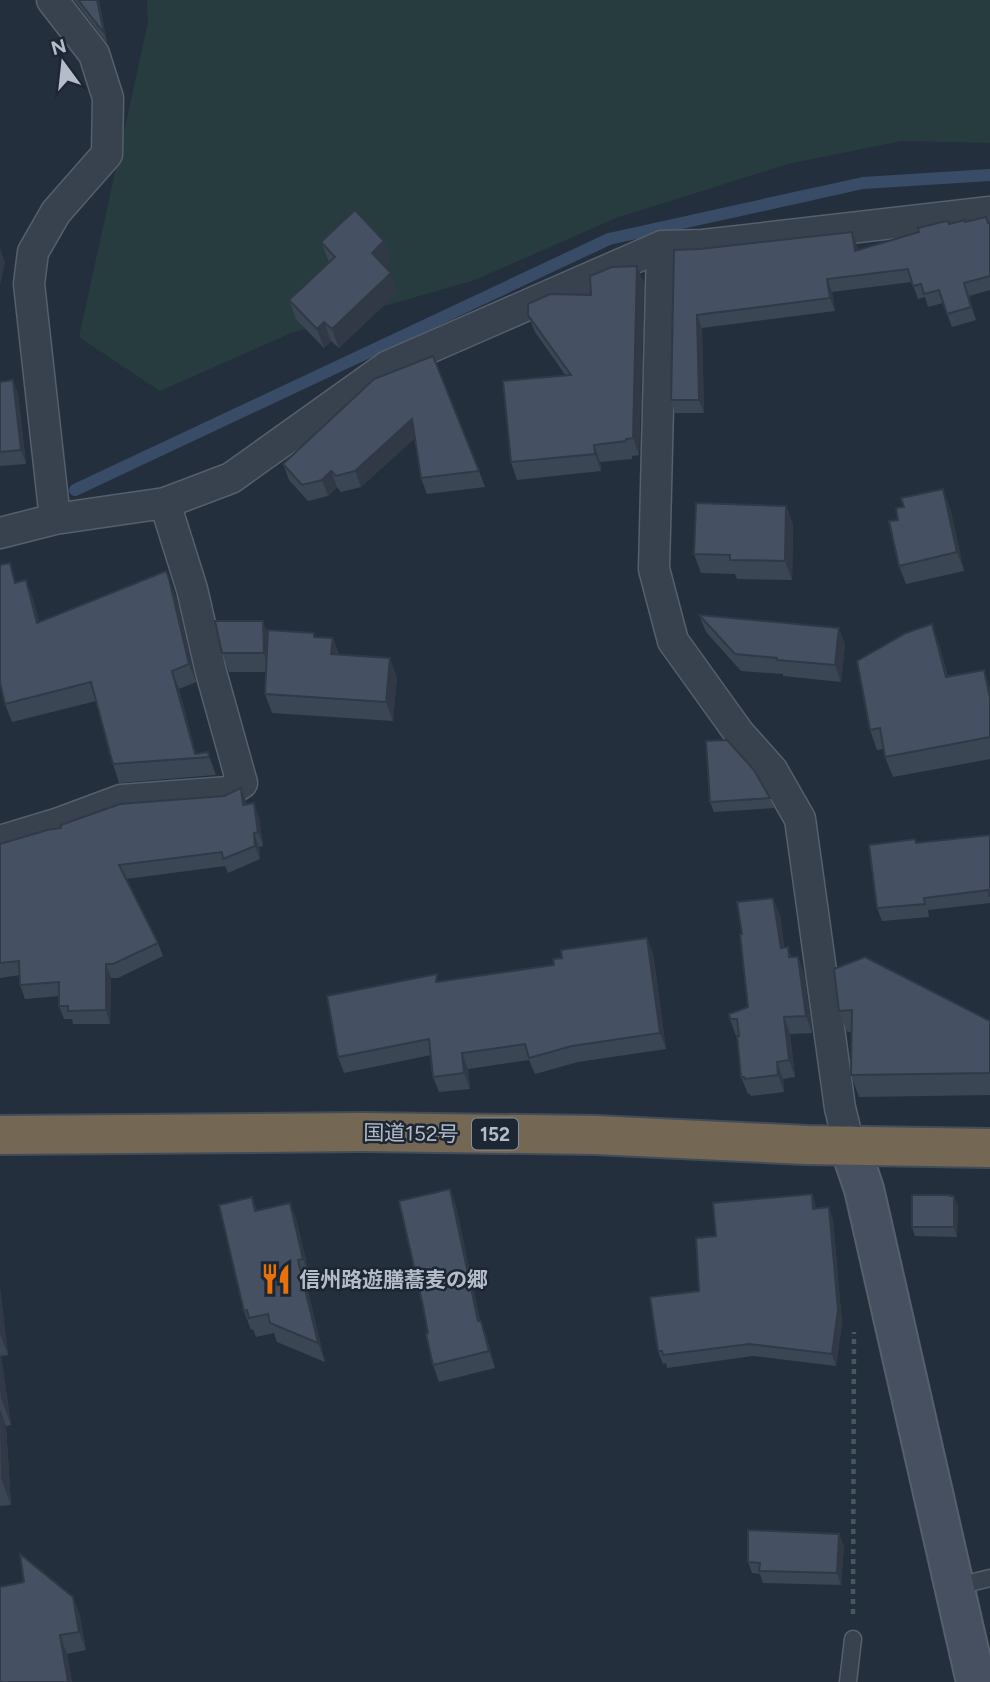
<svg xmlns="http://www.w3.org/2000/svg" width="990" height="1682" viewBox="0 0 990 1682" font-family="Figtree,'Noto Sans JP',sans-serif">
<rect width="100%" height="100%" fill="#242f3e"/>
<path fill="#263c3f" d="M147,0H990V143L901,141L788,164L616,218L475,280L291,333L160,391L79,337L148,22Z"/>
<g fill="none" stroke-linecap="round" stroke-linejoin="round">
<path stroke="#394c67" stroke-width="12" d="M75,490L609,239L863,183L990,175"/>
<defs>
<path id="lane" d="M954,1587L990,1578
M848,1682L853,1639"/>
<path id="street" d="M52,0L94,54L108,98L107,154L56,212L33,252L29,284L55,519
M662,246L654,569L673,641L739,733L772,770L800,819L840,1108L849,1145
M0,533L55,519L165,503L231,478L388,366L662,246L703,245L990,212
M0,841L59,823L121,800L228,792L242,783L211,672L192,589L165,503"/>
<path id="secondary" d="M849,1145L864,1189L976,1682"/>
<path id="highway" d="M0,1135L363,1132L596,1135L807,1145L990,1148"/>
</defs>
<use href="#lane" stroke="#565f6c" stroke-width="19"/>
<use href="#street" stroke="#565f6c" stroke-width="33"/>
<use href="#secondary" stroke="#565f6c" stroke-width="42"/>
<use href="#highway" stroke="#434c59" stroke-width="42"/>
<path stroke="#44595c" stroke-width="4.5" stroke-dasharray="5 5" stroke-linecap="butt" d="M853,1614L854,1332"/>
<use href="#lane" stroke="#38414e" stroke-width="16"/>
<use href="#street" stroke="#38414e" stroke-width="30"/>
<use href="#secondary" stroke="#465061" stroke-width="38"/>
<use href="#highway" stroke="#746855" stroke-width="38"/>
</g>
<path fill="#3b4654" d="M74,0H99L107,43Z
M965,222L990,223V290L969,296L976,320L952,327L943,303L928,307L925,297L918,299L912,282L832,292L835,311L702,328L704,413H675L671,400L700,249L852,232L858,250L949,224Z
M384,241L391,260L385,266L398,292L339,348L331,341L324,348L296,319L289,300L329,262L321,242Z
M644,283L639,455L632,456V459L600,462L601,471L517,480L511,462L566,376L535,332L528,315L591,295Z
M374,379L479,471L485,487L427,494L421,478L415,438L361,487L341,492L337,487L328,496L308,501L289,480L283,464Z
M13,380L18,394L26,464L0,466V382Z
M786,506L793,525L792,580L737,579L735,574L701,573L694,554Z
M950,508L964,571L906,584L899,566Z
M17,583L33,598L39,622L176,597L196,682L179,689L196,754L208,752L216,775L119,783L113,764L96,701L12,722L5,704Z
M699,615L845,644L841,682L783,676V674L741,671L706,632Z
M932,624L939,644L948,677L990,687V759L893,777L885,757L884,749L877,750L870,730Z
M268,635L333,638L339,655L397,677L393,721L272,713L265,694L266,672H229L222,653Z
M770,798L774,808L714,812L710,802Z
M246,801V805L259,817L263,846L259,847L260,859L228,873L225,866L126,879L158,943L163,956L118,978H111L110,1024H73L72,1019H64L59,1006V996L25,999L20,985V975L0,978V844Z
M990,835V903L928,910L929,917L882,921L877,908L917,843Z
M780,915L784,947L792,957H798L804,974L812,1033L790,1034L795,1077L783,1079L784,1092L751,1096L750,1094H748L741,1077L739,1036H736L730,1019L748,1007L742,934Z
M653,953L666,1049L578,1062L535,1074L529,1060L468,1069L470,1089L439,1092L433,1077L431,1055L344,1073L338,1057L440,982Z
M834,969L990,1021V1095L859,1097L851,1075V1032H847L839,1011Z
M450,1189L456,1206L480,1321L487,1338L495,1368L439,1382L433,1365L428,1333Z
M812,1194L816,1209L833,1220L842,1323L836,1366L753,1356L667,1368L666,1363L663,1364L658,1351L699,1291Z
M951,1196L958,1206L957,1237L915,1236L912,1227Z
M252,1197L257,1211L290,1203L297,1222L310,1278L305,1279L325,1362L277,1342L274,1333L256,1337L253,1329L251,1330L244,1311Z
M0,1288L8,1355L1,1356L11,1425L6,1426L11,1505L0,1506Z
M844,1545L841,1585L763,1583L760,1574L752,1573L748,1562Z
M73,1597L80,1616L86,1650L67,1654L72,1682H0Z"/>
<path fill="#303945" d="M97,0H99L107,43L104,33Z
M852,232L857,245L860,264L855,251Z
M384,241L391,260L379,272L372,253Z
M0,248L5,262L0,286Z
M637,266L644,283L639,455L633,438Z
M391,273L398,292L339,348L332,329Z
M827,279L832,292L835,311L830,298Z
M964,283L969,296L976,320L971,307Z
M697,315L702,328L704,413L699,400Z
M324,322L331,341L324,348L317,329Z
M13,380L18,394L26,464L21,450Z
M412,419L418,435L361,487L355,471Z
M594,445L600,462L601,471L595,454Z
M331,471L337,487L328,496L322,480Z
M943,489L950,508L964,571L957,552Z
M786,506L793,525L792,580L785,561Z
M169,579L176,597L196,682L189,664Z
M26,580L33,598L44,641L37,623Z
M263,621L270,640V672L264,653Z
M932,624L939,644L953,698L946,677Z
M839,628L845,644L841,682L835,665Z
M333,638L339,657L331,654Z
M390,658L397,677L393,721L386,702Z
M984,670L990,687V698Z
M172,671L179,689L197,758H196Z
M208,752L215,771L216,775L209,757Z
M241,788L246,801L248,819L243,805Z
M254,803L259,817L263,846L258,832Z
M254,833L259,847L260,859L255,846Z
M773,898L780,915L787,965L781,948Z
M647,938L653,953L666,1049L660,1033Z
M798,957L804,974L812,1033L806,1016Z
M106,964L111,978L110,1024L106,1010Z
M784,1017L790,1034L795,1077L789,1060Z
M462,1053L468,1069L470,1089L464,1073Z
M777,1062L783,1079L784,1092L778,1075Z
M450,1189L456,1206L484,1338L478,1321Z
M812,1194L816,1207L817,1221L813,1209Z
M954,1196L958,1206L957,1237L954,1227Z
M290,1203L297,1222L310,1278L303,1259Z
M829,1207L833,1220L842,1323L836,1366L832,1354Z
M298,1260L305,1279L325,1362L318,1343Z
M0,1288L8,1355L0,1334Z
M481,1321L487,1338L495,1368L489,1351Z
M0,1354L1,1356L11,1425L1,1398L0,1390Z
M0,1409L6,1426L11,1505L1,1478Z
M839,1534L844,1545L841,1585L837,1573Z
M73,1597L80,1616L86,1650L79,1632Z
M60,1635L67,1654L72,1682H68Z"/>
<path fill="#455162" stroke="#303945" stroke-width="2" d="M78,0H97L104,33Z
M355,210L384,241L372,253L391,273L332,329L324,322L317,329L289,300L335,257L321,242Z
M986,217L988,223H990V276L964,283L971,307L947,314L939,290L924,294L921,284L913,286L908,269L827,279L830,298L697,315L699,400H671L674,250L700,249L852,232L855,251L919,232L918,228L942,222L948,221L949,224L965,220V222Z
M637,266L633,438L626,439V441L594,445L595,454L511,462L503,381L571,375L528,315V304L550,294L591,295L590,276L612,267Z
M433,356L479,471L421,478L412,419L355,471L336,476L331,471L322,480L302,485L283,464L374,379Z
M13,380L21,450L0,452V382Z
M943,489L957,552L899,566L889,521L898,520L896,508L904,507L901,498Z
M696,503L786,506L785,561L730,560V555L694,554Z
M10,563L15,583L26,580L37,623L166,571L169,579L189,664L172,671L195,754L208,752L209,757L113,764L91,682L5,704L0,683V565Z
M699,615L839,628L835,665L777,660V658L735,654Z
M215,621H263L264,653H222Z
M932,624L946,677L984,670L990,698V737L885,757L880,728L870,730L857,661L906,633Z
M268,630L314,633V637L333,638L331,654L390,658L386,702L265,694Z
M727,740L754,770L770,798L710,802L706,741Z
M241,788L243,805L254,803L258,832L254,833L255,846L223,859L222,852L119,865L158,943L113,964H106V1010L68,1011V1006H59V982L20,985L19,961L0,963V844L47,830L61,828V825L120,804L224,796Z
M990,835V896H989V890L924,898L925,904L877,908L869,845L915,839L916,843Z
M773,898L781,948L788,947L789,957H798L806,1016L784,1017L789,1060L777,1062L778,1075L745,1079L744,1077H741L737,1036H739L737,1019H730L729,1014L748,1007L740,934H742L737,902Z
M647,938L660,1033L572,1046L529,1058L525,1044L462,1053L464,1073L433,1077L429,1039L338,1057L327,996L437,974L436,982L554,965L553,959L562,958L561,950Z
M865,957L990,1021V1073L851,1075L852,1010L839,1011L834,969Z
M450,1189L478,1321H481L489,1351L433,1365L426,1334L428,1333L423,1306L399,1201Z
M812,1194L813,1209L829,1207L838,1310L832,1354L749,1344L663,1355L662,1351H658L650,1297L699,1291L696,1238L716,1236L713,1203Z
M912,1195H950V1196H954V1227H912Z
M252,1197L255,1211L290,1203L303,1259L298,1260L318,1343L270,1323L268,1314L249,1318L247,1310L244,1311L219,1205Z
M748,1530L839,1534L837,1573L759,1571L760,1563L748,1562Z
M20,1554L73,1597L79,1632L60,1635L68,1682H0V1587L24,1582Z"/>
<defs>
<symbol id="restaurant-bare" viewBox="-9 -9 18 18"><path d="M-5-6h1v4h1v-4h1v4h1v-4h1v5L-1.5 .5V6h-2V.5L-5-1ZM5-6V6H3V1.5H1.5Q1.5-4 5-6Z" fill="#e8710a" stroke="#1d2633" stroke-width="2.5" paint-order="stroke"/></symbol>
</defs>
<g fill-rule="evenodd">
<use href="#restaurant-bare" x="254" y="1257" width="44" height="44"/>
</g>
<g text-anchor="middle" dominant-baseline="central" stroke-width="5" stroke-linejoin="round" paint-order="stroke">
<rect fill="#1d2633" stroke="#878f9c" stroke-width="2" x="472" y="1118.5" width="46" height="31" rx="5"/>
<g font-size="19" font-weight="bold" fill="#b4bcc9">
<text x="495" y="1134">152</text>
</g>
<g font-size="21" fill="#b4bcc9" stroke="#1d2633">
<text transform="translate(411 1133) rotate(1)">国道152号</text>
</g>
<g font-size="21" font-weight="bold" fill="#b4bcc9" stroke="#1d2633" text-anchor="start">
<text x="299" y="1279">信州路遊膳蕎麦の郷</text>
</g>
</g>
<g transform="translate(63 63) rotate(345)" stroke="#1d2633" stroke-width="5" paint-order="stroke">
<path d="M0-5L12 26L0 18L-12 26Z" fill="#b4bcc9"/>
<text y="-10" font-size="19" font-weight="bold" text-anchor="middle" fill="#b4bcc9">N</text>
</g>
</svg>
